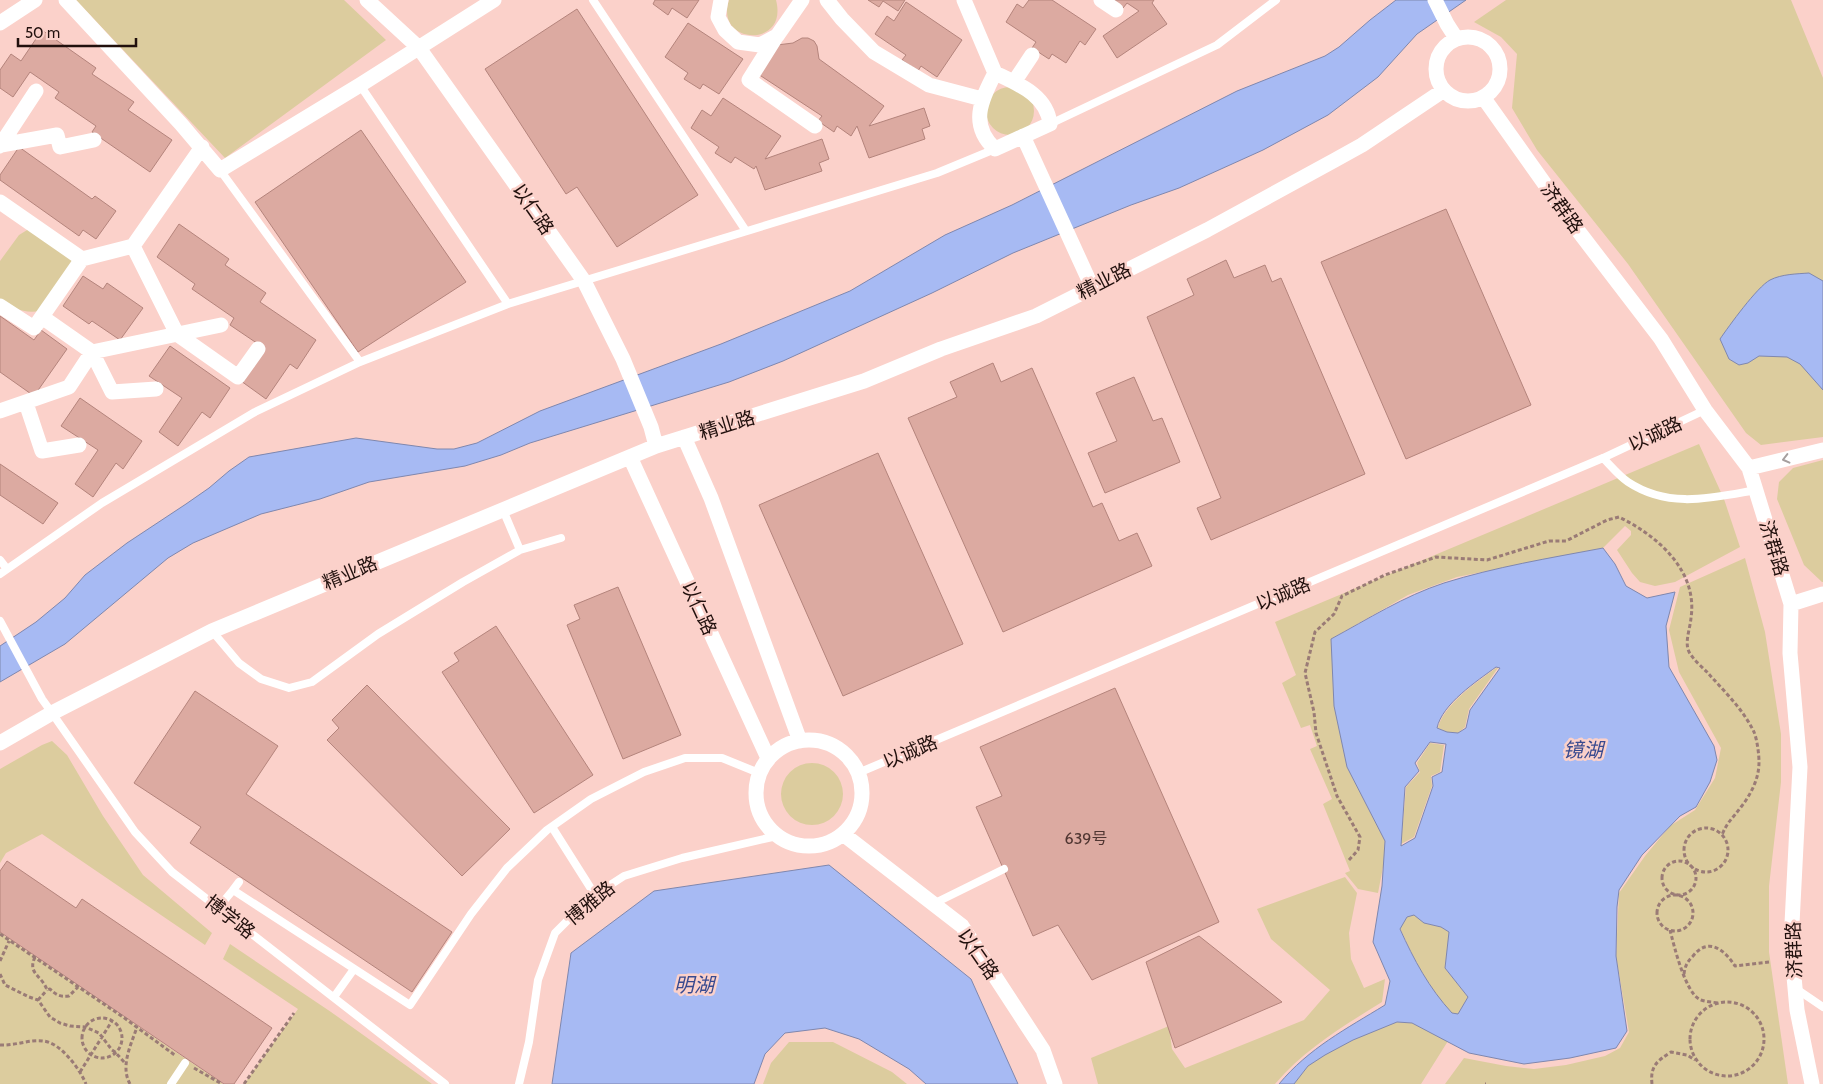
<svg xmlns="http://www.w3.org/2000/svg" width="1823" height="1084" viewBox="0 0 1823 1084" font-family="Cabin,'Noto Sans SC',sans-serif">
<rect width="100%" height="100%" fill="#fbd1ca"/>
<path fill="#dccc9e" d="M76,0H344L386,40L225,158Z
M729,0H776C789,49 714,45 729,0Z
M1506,0H1791L1823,78V437L1761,445L1746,433L1628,264L1537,150L1512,108L1517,54L1501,37L1474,22Z
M986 111a24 24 0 1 1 48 0a24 24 0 1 1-48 0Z
M32,227L81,252L40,311C24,314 13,308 0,299V261L19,235Z
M1699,444L1724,499L1740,547L1675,582L1655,586L1640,582L1632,573L1617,550L1631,535V531L1625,526L1603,548L1457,577L1408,595L1331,639L1347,767L1385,841L1384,862L1378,893L1358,889L1345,873L1350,871L1323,804L1332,799L1310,749L1317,746L1310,725L1301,728L1282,683L1296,675L1275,622Z
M1823,460V582H1822L1804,565L1777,499L1779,482L1793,468Z
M1745,558L1765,632L1781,734V782L1769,886V952L1788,1084H1445L1464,1058L1506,1066L1534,1069L1566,1065L1605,1056L1620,1048L1629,1032L1616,956L1619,893L1645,856L1670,826L1695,810L1715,778L1721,748L1679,672L1669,630L1680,587Z
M1496,668H1498L1469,709L1465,727L1458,733L1447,732L1438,728C1444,704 1477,682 1496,668Z
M52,741L67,755L103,816L143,875L212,933L205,945L42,834L6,853L0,863V769L42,745Z
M1430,743L1444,745L1440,772L1431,776L1432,786L1414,837L1401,844L1406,787L1420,772L1417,763Z
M781 794a31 31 0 1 1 62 0a31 31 0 1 1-62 0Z
M1345,877L1357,893L1349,933L1351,959L1364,988L1385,979L1382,1002C1342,1027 1306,1048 1275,1084H1098L1091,1058L1169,1026L1172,1049L1185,1068L1304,1020L1330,990L1271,939L1257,909Z
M1414,914L1424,923L1441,927L1449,932L1445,968L1468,997L1458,1014H1452C1429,988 1414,960 1400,928L1407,917Z
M0,933L223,1084H0Z
M230,944L331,1012L432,1084H244L298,1009L223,959Z
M1397,1022L1412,1023L1448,1041L1421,1084H1294C1299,1078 1303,1070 1309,1065C1334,1045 1368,1034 1397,1022Z
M789,1042H833L892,1072L907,1084H763L771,1063Z"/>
<path fill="#a7baf3" stroke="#7f87ae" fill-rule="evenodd" d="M1396,0H1466L1417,34L1378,77L1328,115L1263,150L1179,188L1131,205L1013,253L932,293L783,361L729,382L530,443L501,455L465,466L369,482L320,499L261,514L193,543L168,558L65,644L0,682V646L36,622L65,598L85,575L127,543L186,504L209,488L229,471L249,457L356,438L437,449H454L477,443L540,411L721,344L850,291L945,235L1012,205L1237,91L1325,56L1339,47L1370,20Z
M1809,273L1823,281V390L1800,364L1787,357L1759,356L1748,363L1739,365L1729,359L1720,339C1729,326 1757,287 1770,280C1782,274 1796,274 1809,273Z
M1603,548L1615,564L1626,586L1647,598L1675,592L1666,626L1669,667L1714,746L1717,760L1710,782L1696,807L1680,816L1642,855L1619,890L1617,907L1616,956L1627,1031L1616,1048L1570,1058L1524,1064L1469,1053L1412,1023L1397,1022L1353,1040L1325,1055L1308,1066L1294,1084H1279C1309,1048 1346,1029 1385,1005L1390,981L1373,942L1382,886L1385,841L1347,767L1334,706L1331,639C1368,619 1404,596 1444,583C1495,567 1550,558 1603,548ZM1496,667L1500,668L1470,710L1466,728L1458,733L1447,732L1437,728C1442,704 1477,681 1496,667ZM1430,742L1446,744L1442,772L1432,777L1433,786L1415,838L1401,846L1405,787L1419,771L1415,763ZM1414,915L1424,923L1441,927L1449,932L1445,968L1468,997L1458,1014L1452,1013C1429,988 1414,960 1400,929L1407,917Z
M829,865L971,979L1018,1084H926L909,1069L859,1039L825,1028L785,1033L765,1054L754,1084H552L571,953L654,891Z"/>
<path fill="#dcaaa1" stroke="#b4847c" d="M655,0H699L687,18L672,8L668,15L653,4Z
M868,0H905L898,11L883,1L879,7Z
M1029,0H1052L1096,29L1085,45L1080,41L1066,63L1052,54L1049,59L1032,48L1036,42L1006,22L1017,4L1023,8Z
M1111,0H1154L1152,3L1167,24L1117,58L1103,36L1139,11L1127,3L1123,8Z
M906,2L962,40L937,77L921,66L918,71L902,60L906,55L875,34L887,16L894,21Z
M577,9L698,195L617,247L577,187L566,194L485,69Z
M688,23L743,59L719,94L703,84L700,89L684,79L688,73L665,57Z
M42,30L96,68L92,74L134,102L128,110L172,140L150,172L92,132L96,126L55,98L59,92L30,72L13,97L0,88V70L11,54L21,61Z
M802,38H808L814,41L817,46L819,59L884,106L869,126L924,108L930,126L922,129L925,139L869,158L857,126L851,136L837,126L834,132L818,121L822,116L758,74L777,45L793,43Z
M723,98L781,136L765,159L822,139L829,159L819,163L822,171L765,190L756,166L754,169L735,157L731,163L715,153L719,147L691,128L702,110L711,116Z
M361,130L466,282L358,352L255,202Z
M19,147L92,199L95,196L116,211L96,239L83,230L79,236L0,180V175Z
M1446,209L1531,405L1406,459L1321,262Z
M179,224L229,259L225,265L266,293L260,302L316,340L297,369L290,364L266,399L241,381L264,348L230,325L234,318L192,289L195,284L157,257Z
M1226,260L1234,278L1265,265L1272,282L1281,278L1365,474L1211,540L1197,508L1221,498L1147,317L1194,295L1187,279Z
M83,276L103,289L107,283L143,308L120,340L92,321L89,324L63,306Z
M0,316L34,340L41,330L67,349L34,396L0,372Z
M170,346L230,388L210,418L202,412L178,446L159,432L182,398L149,376Z
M993,363L1001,382L1032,368L1093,507L1102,503L1119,541L1137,533L1152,566L1003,632L908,418L957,397L950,382Z
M1134,377L1153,421L1162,418L1180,462L1105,493L1088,453L1117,441L1096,393Z
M80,398L142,441L123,469L116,463L93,497L75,484L98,450L61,426Z
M878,453L963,644L843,696L759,505Z
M0,464L58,503L43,524L0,495Z
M618,587L681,735L623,759L567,625L580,619L574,605Z
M496,626L593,775L534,813L442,672L459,661L454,653Z
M367,685L510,829L462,876L327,740L339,728L332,720Z
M1115,688L1219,922L1092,980L1058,925L1033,936L976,807L1002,796L980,747Z
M195,691L278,746L246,794L452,932L412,992L190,843L201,827L134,783Z
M7,861L76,908L82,899L272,1028L234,1084H224L0,932V871Z
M1199,936L1282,1002L1175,1048L1146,962Z"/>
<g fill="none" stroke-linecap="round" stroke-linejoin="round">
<path stroke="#9a7b76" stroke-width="3" stroke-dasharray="4 2.5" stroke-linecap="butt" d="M1684 850a22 22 0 1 1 44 0a22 22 0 1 1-44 0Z
M1349,860L1358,850L1360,837L1337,796L1316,733L1314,712L1305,673L1315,632L1334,614L1342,596L1385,575L1436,557L1487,560L1549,541H1566L1607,520L1619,517C1658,536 1698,571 1691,618C1690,630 1683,645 1691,655C1695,661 1702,667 1707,672C1723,690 1743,709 1754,732C1757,739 1759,754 1759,762C1759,779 1751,794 1741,807C1733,818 1727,822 1722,835
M1662 878a17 17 0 1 1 34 0a17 17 0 1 1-34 0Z
M1657 913a18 18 0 1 1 36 0a18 18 0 1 1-36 0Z
M1670,930C1674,946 1685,991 1699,999C1704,1002 1713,1002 1718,1003
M0,934L123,1017L176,1056
M35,957C27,974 42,975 47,990L50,989C56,995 60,997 69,996L78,987
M0,961L9,941
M0,974L5,985L29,997L38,1000L50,1017L60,1023L70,1026L85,1027L99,1033L112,1050L115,1052L126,1064
M1684,974C1685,966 1687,962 1693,956C1708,937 1724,949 1735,966L1769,962
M38,1000L47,990
M1690 1039a37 37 0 1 1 74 0a37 37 0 1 1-74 0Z
M82 1038a20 20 0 1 1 40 0a20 20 0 1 1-40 0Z
M0,1045C15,1046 30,1039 43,1041C60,1042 80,1069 86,1084
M194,1068L222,1084
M80,1072L112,1021
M130,1084C120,1066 131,1045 137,1027
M244,1084L294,1013
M1485,1084H1486
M1652,1084C1650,1066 1657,1061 1671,1052L1687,1055L1695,1060"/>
<path stroke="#fff" stroke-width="8" d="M593,0L746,231
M360,85L508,304
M1050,124L1217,45L1276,0
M220,170L360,362
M1603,458C1611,466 1619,476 1628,482C1669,509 1711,498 1756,490
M503,510L520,550
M0,560L7,569
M0,574L102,503L255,412L360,362L508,304L937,173L995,149
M0,621L42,699L52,713L135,832L172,872L445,1084
M212,631L239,663L261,679L289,688L312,682L378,634L463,582L520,550L561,538
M858,773L1603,458L1705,410
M552,827L595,895
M239,882L233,890L410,1005L471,914L507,868L547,830L591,799L644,772L685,758H722L759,773
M933,904L1004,869
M218,908L233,890
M1795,988L1823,1007
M334,997L354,969
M171,1084L185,1063
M519,1084L529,1042L538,980L555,933L590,898L624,876L682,858L777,836"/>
<path stroke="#fff" stroke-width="15" d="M66,0L181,124L220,170L360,85L494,0
M367,0L419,48L584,281L623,359L651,427L656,446
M721,0L718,17L725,30L738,42L760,45L777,36L802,0
M827,0L842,19L874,52L929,85L982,99
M964,0L995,73C1018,84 1047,95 1050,124L995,149C969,125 981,100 995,73
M1101,0L1116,10
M1435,0L1447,24L1456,38
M0,23L35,0
M1436 69a32 32 0 1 1 64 0a32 32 0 1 1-64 0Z
M776,37L749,80L815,126
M1014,82L1032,55
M1483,97L1576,228L1661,339L1705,410L1749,468L1791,604L1790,653L1800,767L1791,943L1797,1010L1812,1084
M1023,136L1092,287
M1,145L57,135L60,147L94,140
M0,146L36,91
M0,202L82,259
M133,246L177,334L238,377L258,349
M0,306L34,328L82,259L133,246L202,147
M42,317L92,352L112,392L156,389
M26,403L42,451L79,445
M0,411L69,387L92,352L221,325
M684,437L711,498L800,741
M630,457L768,758
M1749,468L1823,450
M1791,604L1823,594
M756 793a53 53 0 1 1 106 0a53 53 0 1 1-106 0Z
M0,743L52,713L212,631L656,446L864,381L941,349L1036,316L1207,230L1335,160L1362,145L1444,90
M843,834L962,926L1043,1050L1055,1084"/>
</g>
<defs><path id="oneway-chevron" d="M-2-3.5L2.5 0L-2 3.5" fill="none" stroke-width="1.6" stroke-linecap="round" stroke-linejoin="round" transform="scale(1.25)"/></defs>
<use stroke="#a69f9e" href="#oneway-chevron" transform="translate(1786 459) rotate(166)"/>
<g text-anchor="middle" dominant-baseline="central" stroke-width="5" stroke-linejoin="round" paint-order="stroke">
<g font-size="16" fill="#503632">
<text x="1086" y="838">639号</text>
</g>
<g font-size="19" fill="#21100d" stroke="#fbd1ca">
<text transform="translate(1562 208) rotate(54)">济群路</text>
<text transform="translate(533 209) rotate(55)">以仁路</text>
<text transform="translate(1104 281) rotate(-27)">精业路</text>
<text transform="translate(727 425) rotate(-17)">精业路</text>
<text transform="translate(1655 434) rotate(-25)">以诚路</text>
<text transform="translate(1774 548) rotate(73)">济群路</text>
<text transform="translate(350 573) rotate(-23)">精业路</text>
<text transform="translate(1283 594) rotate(-23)">以诚路</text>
<text transform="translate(699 608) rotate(65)">以仁路</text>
<text transform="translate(910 752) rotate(-23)">以诚路</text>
<text transform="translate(590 903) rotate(-39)">博雅路</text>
<text transform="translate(230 917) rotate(38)">博学路</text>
<text transform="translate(1794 950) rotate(-92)">济群路</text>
<text transform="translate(978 954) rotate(55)">以仁路</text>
</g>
<g font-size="20" font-style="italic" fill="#394a8f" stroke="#fbd1ca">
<text x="1583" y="750">镜湖</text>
<text x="694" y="985">明湖</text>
</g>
</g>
<path d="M18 38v8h118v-8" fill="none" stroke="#21100d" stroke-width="2.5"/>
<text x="25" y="38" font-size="15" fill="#21100d" stroke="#fbd1ca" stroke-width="4" paint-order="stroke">50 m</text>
</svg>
